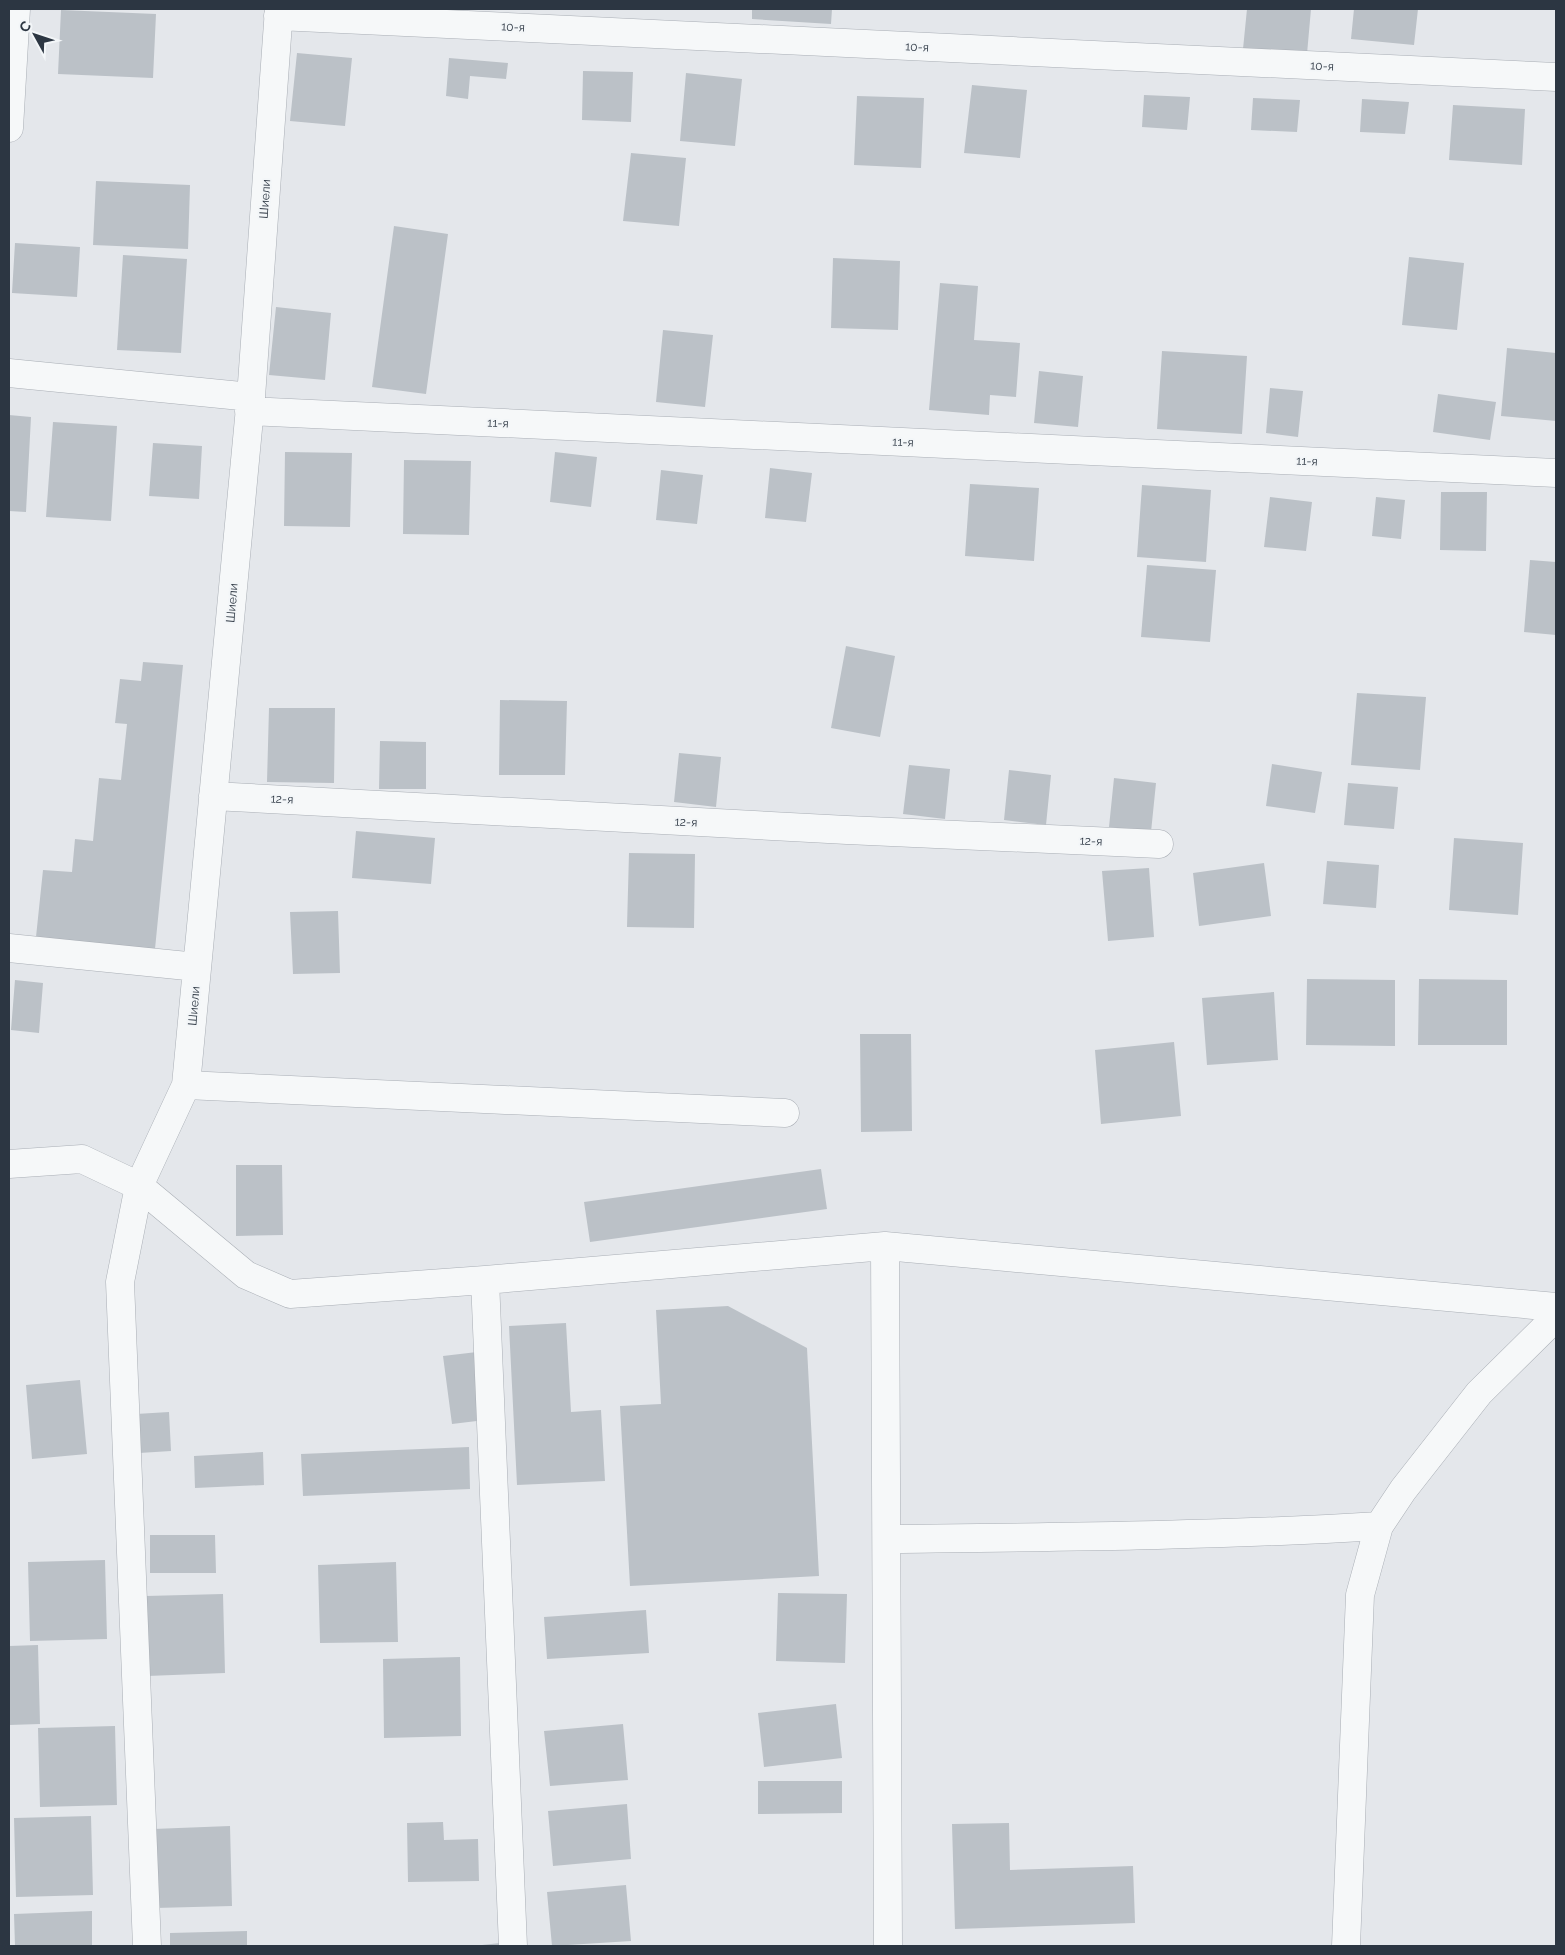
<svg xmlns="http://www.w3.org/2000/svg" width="1565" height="1955" viewBox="0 0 1565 1955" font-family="Raleway,sans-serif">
<rect width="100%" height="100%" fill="#e4e7eb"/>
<path fill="#bbc1c7" d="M752,9H832L831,24L752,19Z
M1247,9H1311L1307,54L1243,49Z
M1354,9H1418L1414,45L1351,39Z
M61,10L156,14L153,78L58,74Z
M297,53L352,58L345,126L290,121Z
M449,58L508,63L506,79L470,76L468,99L446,96Z
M583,71L633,72L631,122L582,120Z
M686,73L742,79L735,146L680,141Z
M972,85L1027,90L1020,158L964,153Z
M1144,95L1190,97L1187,130L1142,127Z
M857,96L924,98L921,168L854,165Z
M1253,98L1300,100L1297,132L1251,130Z
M1362,99L1409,102L1405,134L1360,132Z
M1453,105L1525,109L1522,165L1449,160Z
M631,153L686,158L679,226L623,221Z
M96,181L190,185L188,249L93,245Z
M394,226L448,234L426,394L372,387Z
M15,243L80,247L77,297L12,293Z
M123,255L187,259L181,353L117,350Z
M1409,257L1464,263L1457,330L1402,325Z
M833,258L900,261L898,330L831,328Z
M940,283L978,286L974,340L1020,343L1016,397L990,395L989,415L929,410Z
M276,307L331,313L325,380L269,375Z
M663,330L713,335L705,407L656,402Z
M1507,348L1556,353V421L1501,416Z
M1162,351L1247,356L1242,434L1157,429Z
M1039,371L1083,376L1078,427L1034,423Z
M1270,388L1303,391L1298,437L1266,433Z
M1438,394L1496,402L1490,440L1433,432Z
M9,415L31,417L26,512L9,511Z
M53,422L117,426L111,521L46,517Z
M153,443L202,446L199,499L149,496Z
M285,452L352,453L350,527L284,526Z
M555,452L597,457L591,507L550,502Z
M404,460L471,461L469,535L403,534Z
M770,468L812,473L806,522L765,518Z
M661,470L703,475L697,524L656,520Z
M970,484L1039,488L1034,561L965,556Z
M1142,485L1211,490L1206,562L1137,557Z
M1441,492H1487L1486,551L1440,550Z
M1270,497L1312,502L1306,551L1264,547Z
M1376,497L1405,500L1401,539L1372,536Z
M1530,560L1556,562V635L1524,632Z
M1147,565L1216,570L1210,642L1141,637Z
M846,646L895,656L880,737L831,728Z
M143,662L183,665L155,949L36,937L43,870L72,872L75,839L93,841L99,778L121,780L127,724L115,723L120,679L141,681Z
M1357,693L1426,697L1420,770L1351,765Z
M500,700L567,701L565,775H499Z
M269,708H335L334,783L267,782Z
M380,741L426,742V789H379Z
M679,753L721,757L716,807L674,802Z
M1272,764L1322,772L1315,813L1266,806Z
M909,765L950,769L945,819L903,814Z
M1009,770L1051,775L1046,825L1004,820Z
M1114,778L1156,783L1151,832L1109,827Z
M1348,783L1398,787L1394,829L1344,825Z
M356,831L435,838L431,884L352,878Z
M1454,838L1523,843L1518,915L1449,910Z
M629,853L695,854L694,928L627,927Z
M1327,861L1379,865L1376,908L1323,904Z
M1264,863L1271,916L1199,926L1193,873Z
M1149,868L1154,937L1108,941L1102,871Z
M338,911L340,973L293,974L290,912Z
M1307,979L1395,980V1046L1306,1045Z
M1419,979L1507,980V1045H1418Z
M15,980L43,983L39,1033L11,1030Z
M1274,992L1278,1060L1207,1065L1202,998Z
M860,1034H911L912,1131L861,1132Z
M1174,1042L1181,1116L1101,1124L1095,1050Z
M236,1165H282L283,1235L236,1236Z
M821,1169L827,1209L590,1242L584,1202Z
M728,1306L807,1348L819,1576L630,1586L620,1406L661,1404L656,1310Z
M566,1323L571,1412L601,1410L605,1481L517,1485L509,1326Z
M477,1352L485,1420L452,1424L443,1356Z
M80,1380L87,1454L32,1459L26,1385Z
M169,1412L171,1451L139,1453L136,1414Z
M469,1447L470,1489L303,1496L301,1454Z
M263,1452L264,1485L195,1488L194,1456Z
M150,1535H215L216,1573H150Z
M105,1560L107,1639L30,1641L28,1562Z
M396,1562L398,1642L320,1643L318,1565Z
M778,1593L847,1594L845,1663L776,1661Z
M223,1594L225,1673L147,1676L146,1596Z
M646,1610L649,1653L547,1659L544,1617Z
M38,1645L40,1724L9,1725V1646Z
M460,1657L461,1736L384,1738L383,1659Z
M836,1704L842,1758L764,1767L758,1713Z
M623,1724L628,1780L550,1786L544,1731Z
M115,1726L117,1805L40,1807L38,1728Z
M758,1781H842V1813L758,1814Z
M627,1804L631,1859L553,1866L548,1811Z
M91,1816L93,1895L16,1897L14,1818Z
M443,1822L444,1840L478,1839L479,1881L408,1882L407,1823Z
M1009,1823L1010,1870L1133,1866L1135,1923L955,1929L952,1824Z
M230,1826L232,1906L155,1908L153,1829Z
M626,1885L631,1941L552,1946L547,1892Z
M92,1911V1946H15L14,1914Z
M247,1931V1946H170V1933Z
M500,1943V1946H482V1945Z"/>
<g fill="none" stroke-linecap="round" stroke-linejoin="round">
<defs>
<path id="minor" d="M278,16L1556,77
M9,128L16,9
M9,373L251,397
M249,411L1556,473
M213,796L847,830L1159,844
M9,948L197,967
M186,1085L785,1113
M9,1164L82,1159L139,1186L246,1275L290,1294L485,1280L885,1246L1556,1307
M885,1246L888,1946
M485,1280L513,1946
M887,1539C1051,1537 1215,1536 1379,1526
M147,1946L120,1282L139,1186L186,1085L251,397L279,9
M1346,1946L1360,1595L1379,1526L1403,1490L1479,1393L1556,1317"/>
</defs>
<use href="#minor" stroke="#a9aeb5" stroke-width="29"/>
<use href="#minor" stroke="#f6f8f9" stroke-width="28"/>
</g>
<g text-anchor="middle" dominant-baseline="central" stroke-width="4" stroke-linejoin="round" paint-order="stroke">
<g font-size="12" fill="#2c3642" stroke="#f3f6f8">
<text transform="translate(513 27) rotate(3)">10-я</text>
<text transform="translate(917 47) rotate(3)">10-я</text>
<text transform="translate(1322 66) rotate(3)">10-я</text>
<text transform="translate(265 199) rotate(-86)">Шиели</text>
<text transform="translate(498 423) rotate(3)">11-я</text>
<text transform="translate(903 442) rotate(3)">11-я</text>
<text transform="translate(1307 461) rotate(3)">11-я</text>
<text transform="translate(232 603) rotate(-85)">Шиели</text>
<text transform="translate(282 799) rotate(3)">12-я</text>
<text transform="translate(686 822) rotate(3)">12-я</text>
<text transform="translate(1091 841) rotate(3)">12-я</text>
<text transform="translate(194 1006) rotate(-85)">Шиели</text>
</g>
</g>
<rect width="1565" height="1955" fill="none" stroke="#2c3642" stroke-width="20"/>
<g transform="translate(35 35) rotate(310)" stroke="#f3f6f8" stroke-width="4" paint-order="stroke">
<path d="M0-4L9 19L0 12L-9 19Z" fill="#2c3642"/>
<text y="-8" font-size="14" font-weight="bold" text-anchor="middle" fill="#2c3642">С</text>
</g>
</svg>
